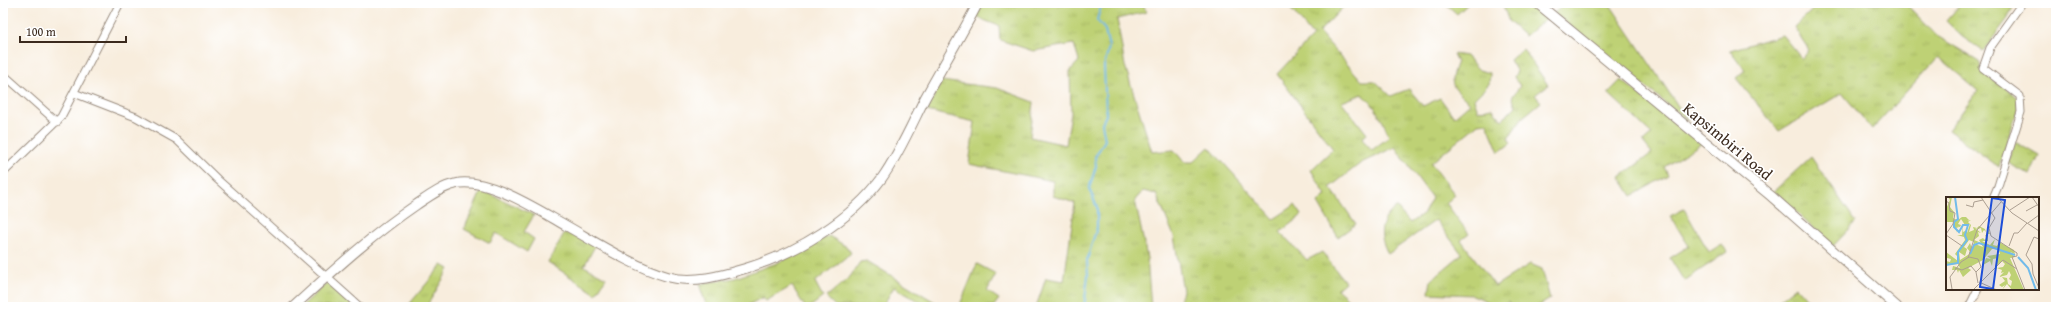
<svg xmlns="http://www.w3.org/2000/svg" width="2059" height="310" viewBox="0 0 2059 310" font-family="'Gentium Book Plus',serif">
<defs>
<pattern id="grass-tufts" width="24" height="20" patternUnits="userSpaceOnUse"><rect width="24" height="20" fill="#bed174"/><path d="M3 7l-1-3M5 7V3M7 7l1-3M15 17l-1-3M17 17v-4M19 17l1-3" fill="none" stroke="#a4b464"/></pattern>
</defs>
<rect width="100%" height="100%" fill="#fff"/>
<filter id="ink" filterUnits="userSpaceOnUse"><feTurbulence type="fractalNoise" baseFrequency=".025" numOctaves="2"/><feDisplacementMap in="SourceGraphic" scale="8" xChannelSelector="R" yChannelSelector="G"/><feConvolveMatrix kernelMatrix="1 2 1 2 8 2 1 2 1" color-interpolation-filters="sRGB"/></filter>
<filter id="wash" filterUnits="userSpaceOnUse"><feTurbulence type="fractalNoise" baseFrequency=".012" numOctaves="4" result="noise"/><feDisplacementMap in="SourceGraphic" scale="16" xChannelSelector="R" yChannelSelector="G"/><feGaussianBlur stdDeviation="0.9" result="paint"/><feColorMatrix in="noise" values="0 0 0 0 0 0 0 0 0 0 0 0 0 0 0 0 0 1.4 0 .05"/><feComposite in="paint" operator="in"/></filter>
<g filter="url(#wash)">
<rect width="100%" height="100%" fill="#f8eddd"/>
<path fill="url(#grass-tufts)" stroke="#7c7e49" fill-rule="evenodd" d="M982,3H1143L1146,12L1117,19L1125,66L1152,152L1174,150L1184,162H1193L1209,147L1274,219L1295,205L1302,215L1280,232L1307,260L1322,252L1345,282L1337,289L1357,307H1178L1183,291L1174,236L1156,194L1143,191L1135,200L1147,258L1151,307H1036L1046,278L1064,281L1075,203L1053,196V181L969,164L975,122L927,111L941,81L997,88L1034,102L1030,137L1066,145L1071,113L1070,71L1079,61L1074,44L1033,51L1000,40L999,26L976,17Z
M1286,3H1347L1319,32L1362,81H1375L1391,96L1409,89L1423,106L1440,98L1454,117L1470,103C1453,88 1447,85 1457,62L1453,54L1466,56L1479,70L1490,73L1489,84L1474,99L1478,111L1492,108L1502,120L1516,106L1512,97L1520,86L1514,77L1517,72L1510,60L1523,49L1548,85L1535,95L1541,102L1522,118L1508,138L1511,143L1499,152L1487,123L1478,124L1431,163L1455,195L1446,203L1469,234L1461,240L1495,286L1530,264L1542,269L1550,299L1537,307H1512L1508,302L1500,307L1473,295L1429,293L1431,280L1462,254L1436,220L1388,254C1378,234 1379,222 1396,207L1410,223L1424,213L1432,198L1395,147L1361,163L1330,187L1356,224L1338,237L1318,203L1326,195L1311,170L1333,149L1277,74L1313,36ZM1362,94C1374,103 1385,123 1389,137L1372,150L1362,139L1367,134L1342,102Z
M1445,3H1469L1457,14Z
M1502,3H1530L1547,18L1525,36L1509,22Z
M1566,3H1609L1688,121L1554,13Z
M1820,3H1905L1937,36L1979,61L1982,72L2014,94L2018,99V108L1999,167L1948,130L1978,91L1938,57L1872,129L1842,93L1779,131L1736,78L1745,70L1730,50L1782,35L1802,59L1809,50L1794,27Z
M1958,3H2006L2013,7L2006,21L1983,51L1961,36L1946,21L1960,5Z
M1621,80L1702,143L1664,167L1668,175L1632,196L1620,177L1652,153L1643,142L1652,134L1608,93Z
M2015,142L2039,156L2030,175L2008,163Z
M1811,157L1856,222L1833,246L1774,191Z
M482,190L534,215L524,232L534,239L527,252L496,233L490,243L464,229Z
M1684,209L1709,252L1722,244L1727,252L1684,281L1670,258L1689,246L1670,216Z
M566,230L595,246L584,266L606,278L596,294L548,262Z
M829,236L847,247L851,253L815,282L823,297L810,307H805L792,286L766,301L763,297L745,307H707L699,284L735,278L777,263Z
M867,261L943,307H928L894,287L882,307H836L826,297L850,277L860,262Z
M977,264L996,274L987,291L999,299L993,307H959Z
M442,265L449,269L428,304L431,307H407Z
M328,282L355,307H301Z
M1796,287L1814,307H1771Z"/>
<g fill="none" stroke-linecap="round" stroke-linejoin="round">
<path stroke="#72bbea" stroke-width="2" d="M1084,307L1088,275L1087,260L1097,227V207L1089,189L1096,166L1095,157L1105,140L1102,123L1106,115L1104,66L1109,47L1105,30L1097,20L1102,3"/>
</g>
</g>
<g filter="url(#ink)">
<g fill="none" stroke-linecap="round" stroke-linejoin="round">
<defs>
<path id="minor" d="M3,74L57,122
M74,93L136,117L177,140L218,180L360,307
M3,173L61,117L120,3
M1993,198L1998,186L2021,112L2020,96L1983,68L1990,48L2022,3
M1969,307L1978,289"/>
<path id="tertiary" d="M1537,3L1771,196L1897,307
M293,307C333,271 372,235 416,205C428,197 441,187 455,184C486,176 538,210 565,225C597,243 634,267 669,277C694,284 723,275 747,268C797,253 851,220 882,178C899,154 911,126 924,100C942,67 961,36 978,3"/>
</defs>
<use href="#minor" stroke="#9a8c7e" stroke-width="9"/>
<use href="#tertiary" stroke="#9a8c7e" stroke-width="11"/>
<use href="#minor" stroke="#fff" stroke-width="7"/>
<use href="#tertiary" stroke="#fff" stroke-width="9"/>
</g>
</g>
<g text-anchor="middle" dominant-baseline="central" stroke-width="3.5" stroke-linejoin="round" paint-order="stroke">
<g font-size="16" fill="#3b2a1e" stroke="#fff">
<text transform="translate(1728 141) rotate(40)">Kapsimbiri Road</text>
</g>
</g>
<g transform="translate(1946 197)">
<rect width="93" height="93" fill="#f8eddd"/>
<path d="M2,0H6L4,10L8,15L7,21L11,23L9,25L16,20H20L23,23L21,24L25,23L22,25L25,28L23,35L28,33L27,30L31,31L33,29L39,32L40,35L38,33L36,36L35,31L32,32L29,31L35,36L32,35L33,39L28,43L33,45L29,47L37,50L33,43L37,41L39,43L41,40L39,39L42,35L41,30L44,37H42V44H36L44,48L49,42L47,48L51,49L53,45L68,53L69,57L64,55L69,60L64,61L78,93H66L61,87L56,93L59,88L56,90L53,88L59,84L56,80L61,81L62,87L65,89L66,84L63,82L65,78L63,74L61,78L53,80L58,75L55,76L56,73L51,71L57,70L59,67L56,64L49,70L52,61L47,62L46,69L44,64L37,68L40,61L45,62L41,59L54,57L52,51L46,52L37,63L22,71L25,73L17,80L13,73L12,76L11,73H6L7,69L14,71L12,67L1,68L0,64L4,65L5,62L1,61L0,55L12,64L13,61L9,57L19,43L18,40L11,38H16L17,28V35L21,33V36L24,27L19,28L15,22L12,27L15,28L14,30L10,29L13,30L10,31L11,36L7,25H0V12L4,3ZM23,43L28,45L26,52L24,46L21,51L25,56L14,63L13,55L19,59L21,52L18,50Z" fill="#bed174" fill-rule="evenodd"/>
<path fill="none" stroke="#72bbea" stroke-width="2" d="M24,57L28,48L33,46L69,58M72,60L82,71L90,93M0,68L12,66V55L21,43L19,38L22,28H17L13,35L8,30V25L12,22L9,0"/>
<path fill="none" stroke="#ac9f91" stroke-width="1" d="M35,0L49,21L43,31L45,39L71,56V59L66,60L79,93M51,0L66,16L93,34M86,0L93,10M0,4L3,6L4,14L9,16L7,27L0,37M20,8L27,10L28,5L37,3M64,13L84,0M80,14L91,8M82,26L93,18M0,38L16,49M63,49L68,36H72L81,26M80,58L86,67L87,77L93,91M80,58L88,40L93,42M22,61L31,33L55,5M9,71L16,73L25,69L30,75L32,86M33,85L51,93M6,92L4,80L15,65L23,60L32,62L35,70L30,75M27,93L57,63L71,72"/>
<path fill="#1d4ed8" fill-opacity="0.15" stroke="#1d4ed8" stroke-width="2" d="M46,1L59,3L47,92L34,90Z"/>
<rect width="93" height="93" fill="none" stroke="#3b2a1e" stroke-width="2"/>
</g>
<rect width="2059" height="310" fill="none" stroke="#fff" stroke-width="16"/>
<path d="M20 36v6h106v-6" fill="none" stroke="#3b2a1e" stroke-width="2"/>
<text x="26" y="36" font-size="12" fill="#3b2a1e" stroke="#ffffff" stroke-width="3" paint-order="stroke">100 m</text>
</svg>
